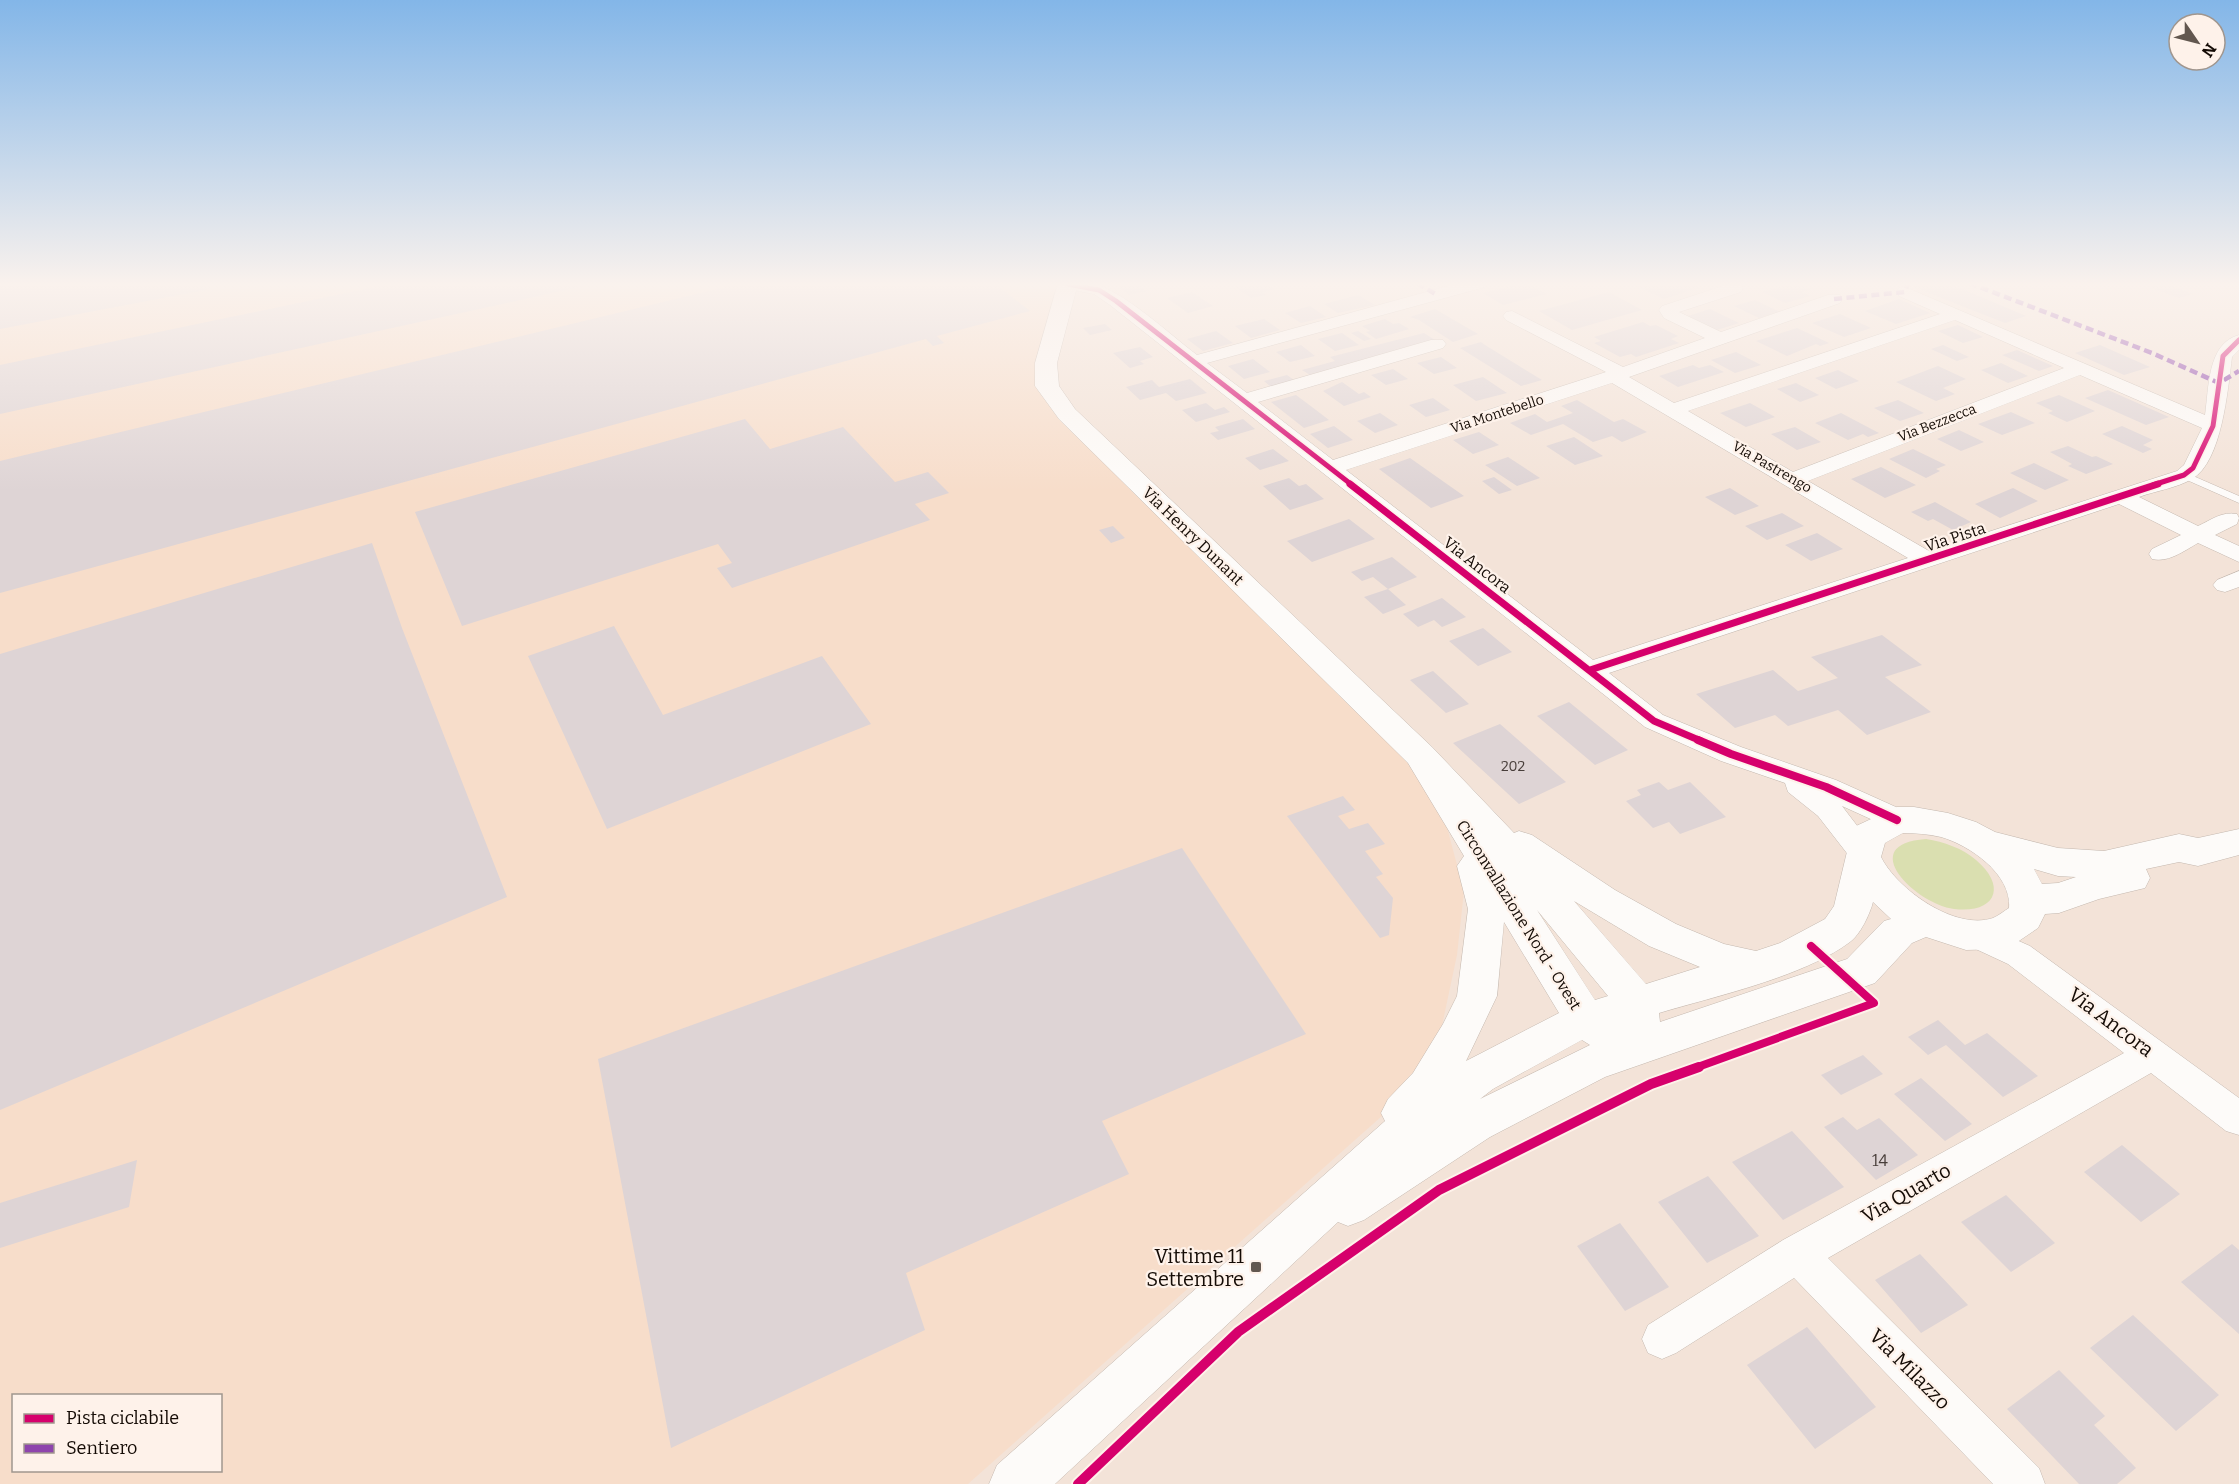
<svg xmlns="http://www.w3.org/2000/svg" width="2239" height="1484" viewBox="0 0 2239 1484" font-family="Bitter,serif">
<rect width="100%" height="100%" fill="#f3e3d8"/>
<path fill="#f7ddca" fill-rule="evenodd" d="M0,283H1059L1038,372L1406,758L1445,820L1464,891L1457,955L1440,1035L1400,1100L968,1484H0ZM14,1396H220V1470H14Z"/>
<path fill="#dadfb0" d="M1926,839C1944,842 1962,848 1976,860C2008,887 1995,914 1954,909C1916,904 1854,844 1926,839Z"/>
<path fill="#ded4d5" d="M0,283H210V289L0,329Z
M394,283L593,284L0,414V365Z
M742,283H994L1030,311L937,336L944,343L933,346L926,339L0,593V461Z
M1134,283L1147,291L1129,295L1119,287Z
M1243,283H1272L1274,285L1269,286L1274,289L1262,292L1266,295L1251,298L1234,286Z
M1523,283H1527L1547,294L1503,305L1483,293Z
M1645,283H1693L1700,287L1664,299L1637,286Z
M1920,283H1948L2026,316L2005,323L1911,286Z
M2166,283L2193,294L2179,298L2141,284Z
M1787,285L1792,287L1801,285L1811,289L1802,292L1810,296L1785,303L1762,292Z
M1192,292L1213,306L1188,313L1167,298Z
M1609,292L1642,310L1572,330L1539,311Z
M1358,295L1375,305L1338,313L1324,304Z
M1899,299L1930,313L1896,324L1865,311Z
M1755,300L1780,312L1759,318L1734,306Z
M1310,306L1326,317L1301,323L1285,313Z
M1435,309L1478,334L1453,342L1419,320L1410,317Z
M1710,309L1739,323L1717,330L1688,316Z
M1840,314L1871,328L1844,337L1812,323Z
M1264,319L1280,330L1251,338L1235,326Z
M1385,319L1393,324L1399,323L1409,329L1376,339L1366,332L1370,331L1362,326Z
M1643,322L1650,326L1656,325L1678,336L1671,339L1679,343L1636,357L1631,354L1620,357L1594,343L1601,341L1594,337Z
M1105,324L1112,330L1090,335L1083,328Z
M1958,325L1983,337L1963,343L1938,331Z
M1797,328L1829,343L1820,346L1816,344L1787,356L1756,341Z
M1216,331L1233,343L1203,351L1187,339Z
M1358,331L1371,339L1364,341L1351,333Z
M1342,333L1359,345L1335,351L1318,339Z
M1424,333L1435,340L1310,375L1302,370L1335,361L1330,357Z
M1481,342L1485,345L1542,380L1521,386L1460,348Z
M1301,345L1315,356L1290,362L1276,352Z
M1943,345L1969,357L1957,361L1931,349Z
M2100,345L2150,367L2124,375L2075,353Z
M1140,347L1153,357L1140,361L1144,364L1130,368L1113,353Z
M2017,350L2053,366L2039,371L2002,355Z
M1736,352L1761,365L1735,373L1711,360Z
M1441,357L1457,368L1434,374L1417,363Z
M1253,359L1270,372L1244,379L1228,366Z
M2001,363L2028,376L2008,383L1981,370Z
M1693,365L1699,368L1710,365L1724,372L1678,387L1659,376Z
M1938,366L1966,379L1943,388L1955,394L1936,401L1896,382Z
M1393,369L1408,379L1386,385L1371,375Z
M1838,370L1859,381L1836,389L1815,378Z
M1287,375L1294,380L1271,387L1264,381Z
M1483,377L1507,393L1476,401L1453,385Z
M1190,379L1207,393L1176,401L1166,393L1140,400L1126,387L1152,380L1159,387Z
M1342,382L1359,394L1364,392L1371,397L1344,406L1323,391Z
M1796,383L1819,395L1800,402L1777,389Z
M2108,390L2169,417L2146,425L2085,398Z
M1296,395L1316,410L1329,420L1304,428L1271,402Z
M2059,395L2095,411L2067,422L2048,413L2053,411L2036,403Z
M1433,398L1450,410L1426,417L1409,405Z
M1577,400L1614,422L1623,419L1647,432L1622,442L1612,436L1593,442L1563,424L1531,435L1510,423L1535,414L1547,422L1573,413L1561,406Z
M1898,400L1924,413L1900,421L1874,408Z
M1206,403L1215,410L1224,407L1230,412L1196,422L1182,410Z
M1750,403L1775,417L1746,427L1720,413Z
M2011,412L2035,423L2002,435L1978,424Z
M1380,413L1398,425L1375,433L1357,421Z
M1841,413L1879,433L1868,437L1863,434L1848,440L1815,423Z
M745,419L770,449L843,427L895,482L928,472L949,493L915,504L930,520L732,588L717,568L732,563L718,544L462,626L415,512Z
M1243,419L1255,429L1218,440L1210,433L1219,431L1215,427Z
M1334,426L1353,440L1328,448L1310,434Z
M2122,426L2153,440L2143,445L2152,449L2143,453L2102,434Z
M1795,427L1821,442L1797,450L1771,434Z
M1959,430L1984,442L1961,451L1937,439Z
M1479,432L1499,445L1473,454L1453,440Z
M1574,437L1603,456L1575,465L1546,446Z
M2068,446L2092,457L2096,456L2113,464L2086,474L2068,466L2072,464L2050,452Z
M1273,449L1289,461L1260,470L1245,458Z
M1913,449L1946,465L1936,469L1940,471L1926,478L1889,459Z
M1508,457L1540,478L1517,486L1485,465Z
M1410,458L1464,496L1431,508L1379,469Z
M2034,463L2069,480L2045,490L2010,473Z
M1881,467L1916,485L1885,498L1851,479Z
M1494,477L1512,490L1499,494L1482,481Z
M1289,478L1299,486L1306,484L1324,499L1290,510L1263,486Z
M1730,488L1759,506L1735,515L1705,497Z
M2013,488L2038,501L2000,518L1975,504Z
M1935,502L1971,522L1953,530L1933,519L1928,521L1911,512Z
M1782,513L1804,526L1767,540L1745,526Z
M1349,519L1375,539L1312,562L1287,541Z
M1113,526L1125,538L1111,543L1099,530Z
M1817,533L1843,549L1811,561L1785,545Z
M372,543L402,628L507,897L0,1110V654Z
M1392,557L1417,577L1388,589L1406,605L1383,614L1364,597L1388,589L1373,577L1362,581L1351,572Z
M1442,598L1466,617L1442,627L1434,620L1418,627L1403,614Z
M614,626L663,715L822,656L871,724L607,829L528,656Z
M1483,628L1512,652L1478,666L1449,641Z
M1882,635L1922,665L1885,677L1931,712L1867,735L1838,710L1788,726L1775,715L1735,728L1696,694L1773,670L1798,691L1838,678L1811,657Z
M1433,671L1469,704L1446,713L1410,680Z
M1569,702L1628,750L1595,765L1537,716Z
M1500,724L1566,782L1519,804L1453,743Z
M1659,782L1668,790L1690,782L1726,817L1680,834L1669,822L1653,828L1626,801L1641,795L1637,790Z
M1343,796L1355,810L1338,816L1349,829L1368,823L1385,844L1365,851L1383,874L1376,877L1393,898L1389,935L1380,938L1287,816Z
M1182,848L1306,1034L1102,1121L1129,1174L906,1273L925,1330L671,1448L598,1059Z
M1938,1020L1965,1045L1987,1033L2038,1076L2003,1097L1946,1045L1928,1055L1908,1037Z
M1863,1055L1883,1074L1841,1095L1821,1075Z
M1921,1078L1972,1124L1945,1141L1894,1094Z
M1843,1117L1857,1130L1879,1118L1918,1155L1876,1180L1824,1127Z
M1792,1131L1844,1187L1783,1220L1732,1162Z
M2122,1145L2180,1194L2141,1222L2084,1172Z
M137,1160L129,1207L0,1248V1203Z
M1708,1176L1759,1236L1707,1263L1658,1202Z
M2006,1195L2055,1243L2011,1272L1961,1222Z
M1620,1223L1669,1287L1625,1311L1577,1246Z
M2232,1244L2239,1250V1334L2181,1282Z
M1920,1254L1968,1305L1921,1333L1875,1280Z
M2133,1315L2219,1395L2176,1431L2090,1348Z
M1807,1327L1876,1407L1815,1449L1747,1365Z
M2059,1370L2105,1416L2094,1425L2136,1468L2117,1484H2079L2007,1409Z"/>
<g fill="none" stroke-linecap="round" stroke-linejoin="round">
<defs>
<path id="service" d="M2184,472L2239,496V503L2180,477V473Z"/>
<path id="minor" d="M1091,283C1123,290 1169,334 1197,355L1459,283H1487L1485,287L1207,363L1247,393L1431,340H1443L1446,344L1443,348L1258,402L1333,460L1606,372L1506,320L1503,316L1506,312L1512,311L1623,367L1705,338L1664,318L1659,310L1662,306L1729,284H1741L1743,288L1741,292L1679,312L1721,332L1828,295H1840L1842,299L1840,303L1629,377L1674,403L1940,314L1899,296L1897,292L1899,288L1905,287L2205,415C2209,389 2207,343 2239,335V350L2232,357C2228,389 2222,462 2192,479C2177,488 2155,491 2139,497L2198,526C2211,520 2222,511 2237,514L2239,518L2237,524L2215,535L2239,546V562L2198,543C2184,551 2168,563 2152,559L2149,554L2152,549L2181,535L2119,504L1609,673L1663,715L1741,747L1836,780L1907,812L1911,820L1907,828L1897,831L1842,806L1878,853L1873,861L1863,864L1853,861L1818,816L1788,792L1785,783L1721,761L1645,727L1110,305L1094,294L1062,288L1060,284ZM1955,320L2064,368L1793,472L1688,411ZM2080,375L2202,428L2184,465L2177,471L1929,551L1808,481ZM1612,383L1908,558L1593,660L1346,470Z
M2239,571V587L2225,592L2217,590L2213,585L2217,580Z
M1976,922L2030,946L2239,1098V1135L2226,1131L2151,1073L1828,1258L2039,1468L2045,1484H1993L1794,1278L1676,1353L1662,1359L1648,1353L1642,1339L1648,1325L1783,1240L2124,1053L2008,964L1965,944L1960,935L1965,926Z"/>
<path id="secondary" d="M1058,283H1078L1057,363L1059,386L1075,409L1432,747L1514,833L1519,831L1532,835L1615,890L1676,924L1724,944L1756,951L1780,943L1825,919L1834,906L1851,835L1856,826L1897,807H1914L1948,813L1976,822L1995,832L2058,848L2104,851L2179,834L2198,838L2239,829V855L2198,866L2179,862L2146,869L2150,878L2145,888L2099,899L2059,913L2045,914L2038,928L2013,945L1999,949L1966,950L1926,937L1912,943L1875,983L1605,1077L1490,1137L1364,1220L1348,1226L1338,1222L1055,1484H989L997,1465L1385,1121L1381,1113L1388,1099L1413,1073L1443,1024L1457,996L1468,909L1457,866L1464,856L1408,763L1059,419L1035,386V363ZM1903,833C1915,833 1928,834 1941,837C1969,845 2012,874 2009,908C2004,911 1998,916 1993,918C1955,931 1897,889 1881,857L1885,843ZM2034,869L2058,876L2076,877L2058,883L2042,884ZM1574,901L1649,946L1700,967L1646,984ZM1873,902L1891,919L1884,921L1847,959L1660,1022L1659,1013C1716,996 1803,977 1850,942C1860,935 1870,914 1873,902ZM1537,910L1608,996L1595,1000ZM1504,922L1559,1013L1466,1061L1497,996ZM1582,1040L1590,1045L1480,1099L1493,1089Z"/>
</defs>
<use href="#service" stroke="#c4b8af" stroke-width="1"/>
<use href="#minor" stroke="#c4b8af" stroke-width="1"/>
<use href="#secondary" stroke="#c4b8af" stroke-width="1"/>
<use href="#service" fill="#fdfbf9" fill-rule="evenodd"/>
<use href="#minor" fill="#fdfbf9" fill-rule="evenodd"/>
<use href="#secondary" fill="#fdfbf9" fill-rule="evenodd"/>
<path stroke="#8e44ad" stroke-width="4.5" stroke-dasharray="8 4.5" stroke-linecap="butt" d="M1417,283L1437,295
M1969,283L2152,353L2219,383L2239,371
M1834,299L1905,292L1908,283"/>
<defs>
<path id="cycleway-far3" d="M1068,284L1099,290L1116,301L1352,485
M2153,485L2184,475L2193,468L2213,426L2223,356L2239,340"/>
<path id="cycleway-far2" d="M1350,484L1654,721L1701,741
M1590,670L2158,484"/>
<path id="cycleway-far1" d="M1698,740L1731,754L1826,787L1897,820
M1695,1068L1874,1003L1811,946"/>
<path id="cycleway" d="M1078,1484L1238,1332L1439,1190L1651,1084L1699,1067"/>
</defs>
<use href="#cycleway-far3" stroke="#fef2ea" stroke-width="8"/>
<use href="#cycleway-far2" stroke="#fef2ea" stroke-width="10"/>
<use href="#cycleway-far1" stroke="#fef2ea" stroke-width="12"/>
<use href="#cycleway" stroke="#fef2ea" stroke-width="14"/>
<use href="#cycleway-far3" stroke="#d6006c" stroke-width="5"/>
<use href="#cycleway-far2" stroke="#d6006c" stroke-width="7"/>
<use href="#cycleway-far1" stroke="#d6006c" stroke-width="8"/>
<use href="#cycleway" stroke="#d6006c" stroke-width="10"/>
</g>
<linearGradient id="sky" x2="0" y2="1"><stop stop-color="#83b6e8"/><stop offset="0.58" stop-color="#faf2ed"/><stop offset="1" stop-color="#faf2ed" stop-opacity="0"/></linearGradient>
<rect width="2239" height="491" fill="url(#sky)"/>
<rect fill="#62574f" stroke="#fef2ea" stroke-width="2" x="1250" y="1261" width="12" height="12" rx="3"/>
<g text-anchor="middle" dominant-baseline="central" stroke-width="4.5" stroke-linejoin="round" paint-order="stroke">
<g font-size="14" fill="#140b05" stroke="#fef2ea">
<text transform="translate(1497 414) rotate(-18)">Via Montebello</text>
<text transform="translate(1937 423) rotate(-21)">Via Bezzecca</text>
<text transform="translate(1772 467) rotate(30)">Via Pastrengo</text>
</g>
<g font-size="14" fill="#483e3a">
<text x="1513" y="766">202</text>
</g>
<g font-size="16" fill="#140b05" stroke="#fef2ea">
<text transform="translate(1193 536) rotate(44)">Via Henry Dunant</text>
<text transform="translate(1955 537) rotate(-18)">Via Pista</text>
<text transform="translate(1477 565) rotate(38)">Via Ancora</text>
<text transform="translate(1519 915) rotate(58)">Circonvallazione Nord - Ovest</text>
</g>
<g font-size="16" fill="#483e3a">
<text x="1880" y="1160">14</text>
</g>
<g font-size="20" fill="#140b05" stroke="#fef2ea">
<text transform="translate(2111 1022) rotate(37)">Via Ancora</text>
<text transform="translate(1906 1193) rotate(-30)">Via Quarto</text>
<text transform="translate(1910 1369) rotate(45)">Via Milazzo</text>
</g>
<g font-size="20" fill="#140b05" stroke="#fef2ea" text-anchor="end">
<text x="1244" y="1256">Vittime 11<tspan x="1244" dy="23">Settembre</tspan></text>
</g>
</g>
<rect x="12" y="1394" width="210" height="78" fill="#fef2ea" stroke="#a0968e" stroke-width="1.5"/>
<rect x="24" y="1414" width="30" height="9" fill="#d6006c" stroke="#a0968e" stroke-width="1.5"/>
<text x="66" y="1424" font-size="18" fill="#140b05">Pista ciclabile</text>
<rect x="24" y="1444" width="30" height="9" fill="#8e44ad" stroke="#a0968e" stroke-width="1.5"/>
<text x="66" y="1454" font-size="18" fill="#140b05">Sentiero</text>
<g transform="translate(2197 42) rotate(125)"><circle r="28" fill="#fef2ea" stroke="#a0968e" stroke-width="1.5"/>
<path d="M0-4.5L10 22L0 15L-10 22Z" fill="#62574f"/>
<text y="-9" font-size="16" font-weight="bold" text-anchor="middle" fill="#140b05">N</text>
</g>
</svg>
